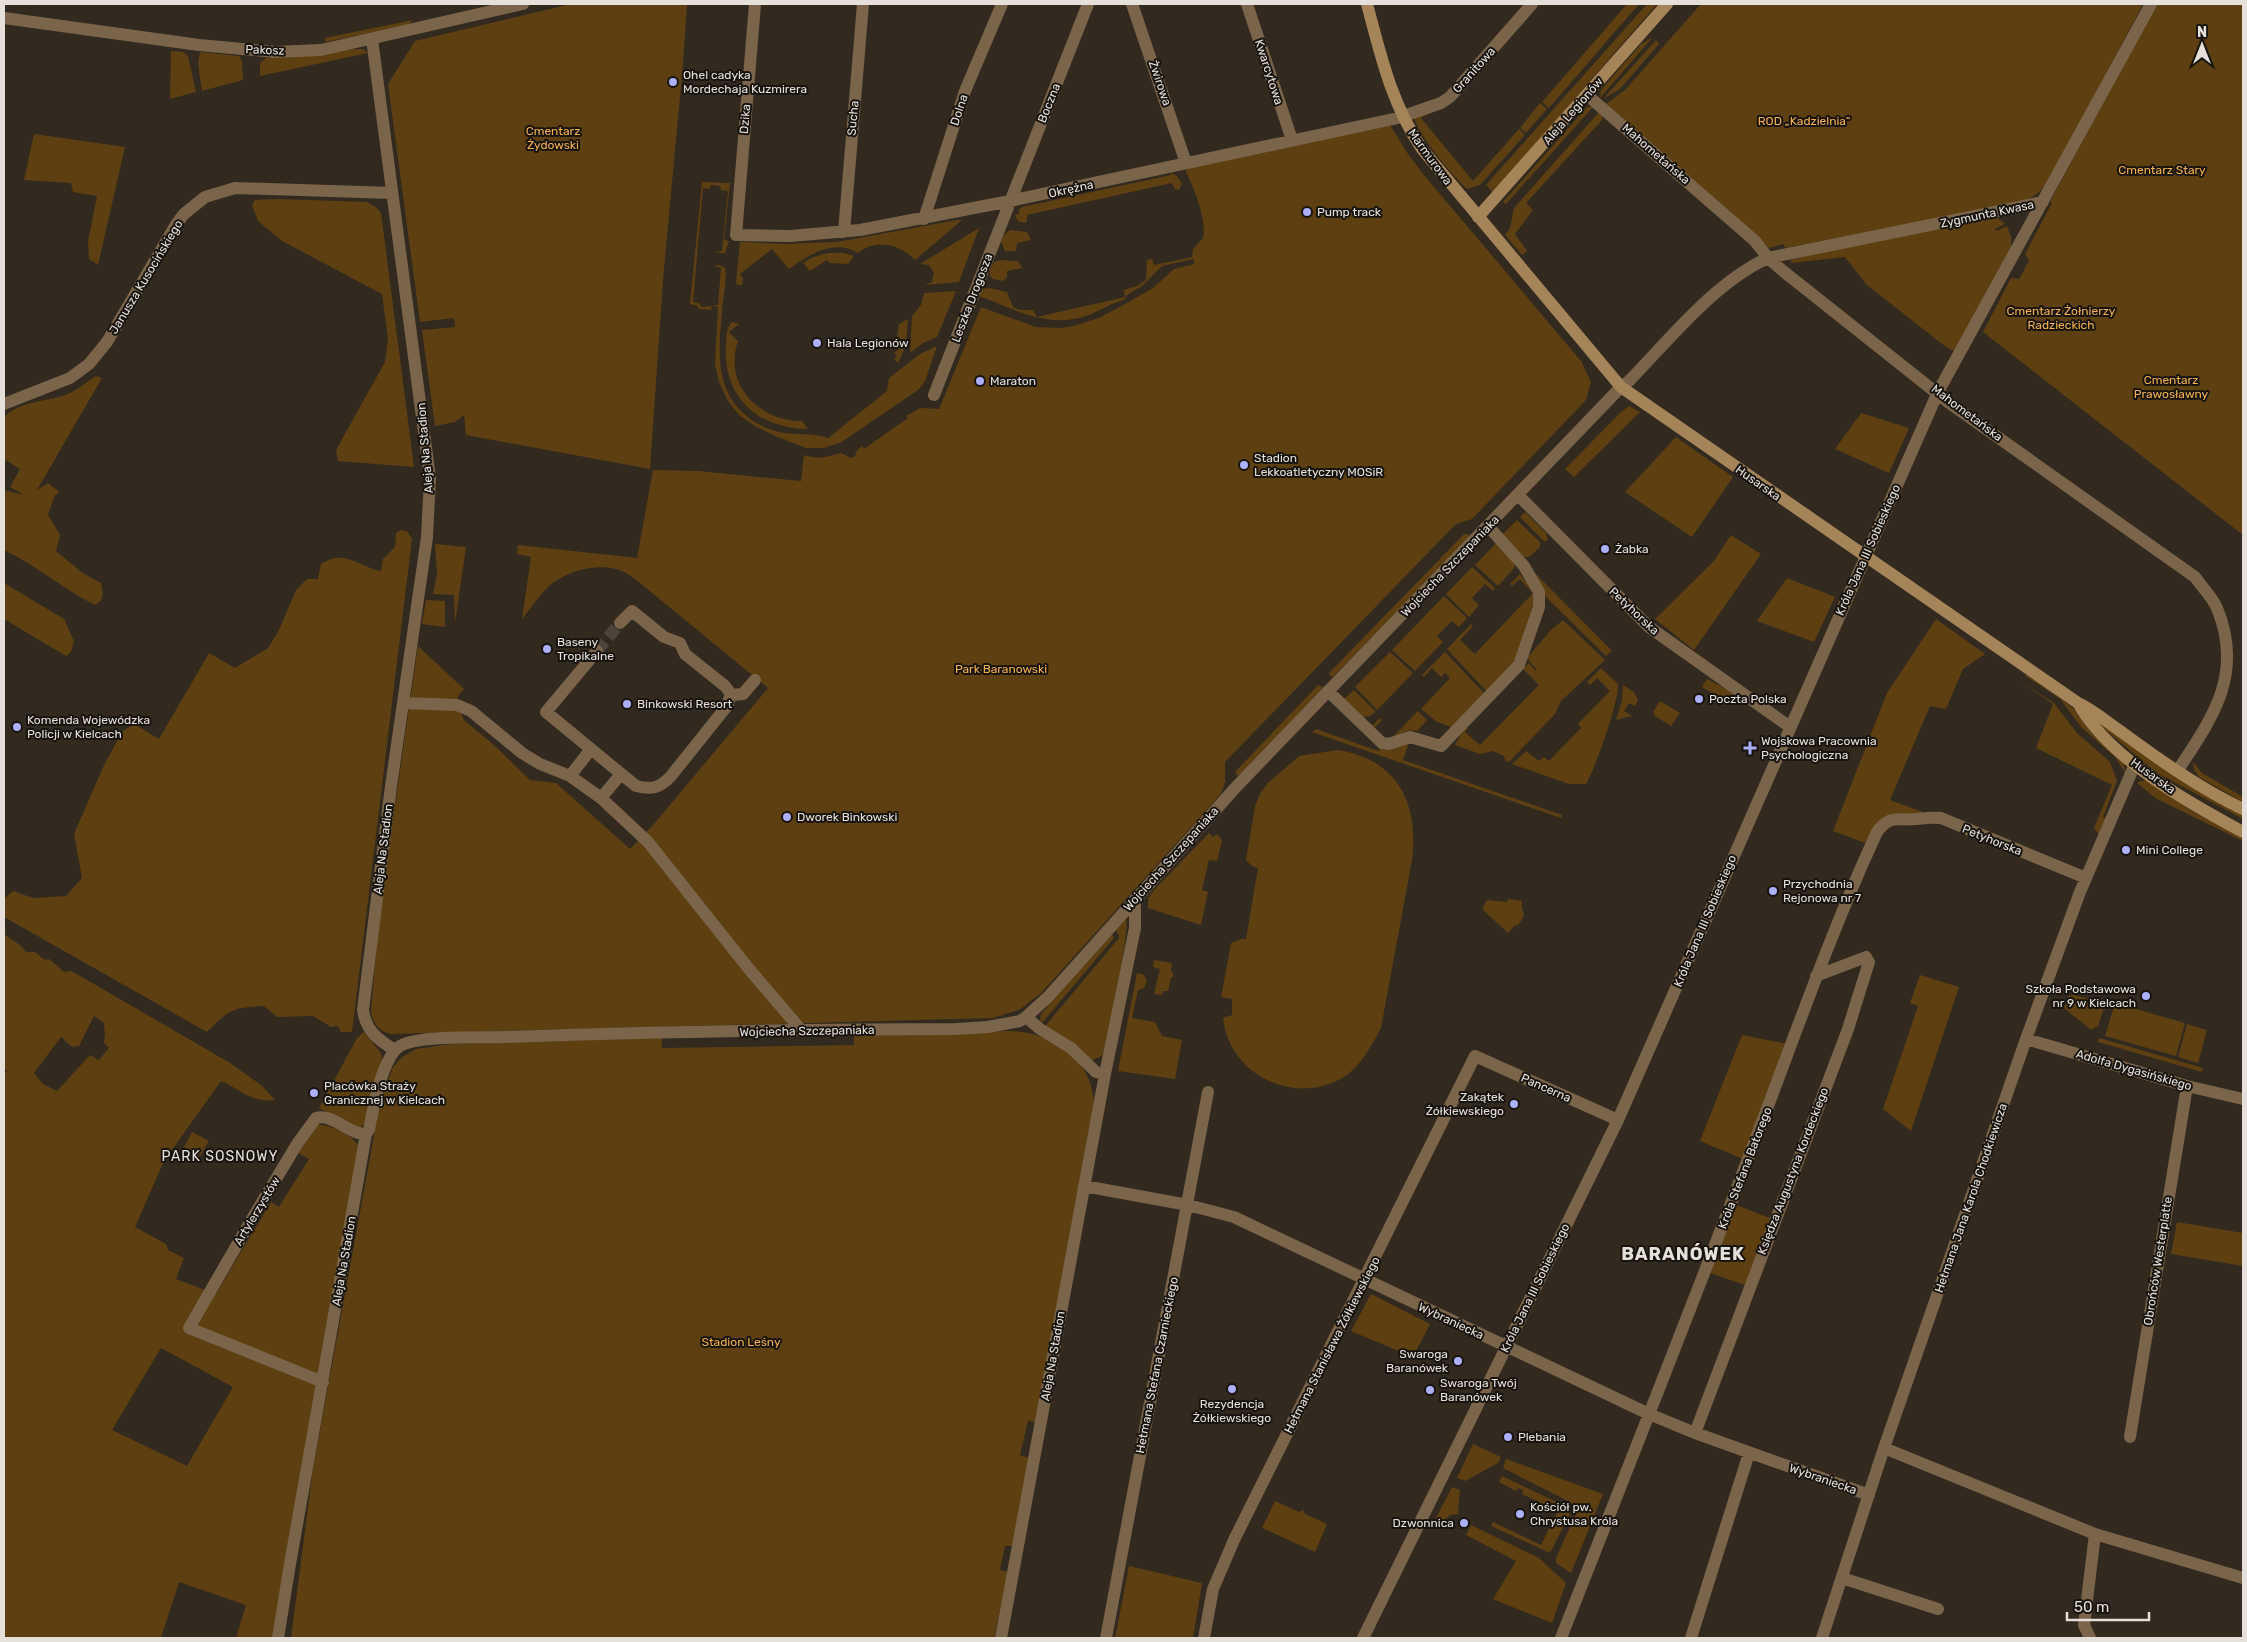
<svg xmlns="http://www.w3.org/2000/svg" width="2247" height="1642" viewBox="0 0 2247 1642" font-family="Rubik,sans-serif">
<rect width="100%" height="100%" fill="#322a1f"/>
<path fill="#5e3f12" fill-rule="evenodd" d="M571,4H687L683,64L663,280L650,469L466,435L464,415L455,422L435,426L422,330L455,327L454,318L420,322L388,84L415,41Z
M1627,4H1639L1549,108L1542,102Z
M1647,4H1657L1493,192L1486,185Z
M1701,4H2143L2048,183L2038,193L2026,201L1785,248L1784,244L1769,248L1606,104L1625,90Z
M2156,4H2243V535L1983,332L2011,278L2019,279L2029,261L2025,254L2052,203L2050,202Z
M413,20L408,25L325,42V38Z
M1653,37L1600,98L1601,90L1641,44Z
M1656,40L1659,44L1620,89L1603,99Z
M354,49H363L368,53L260,76V63L266,58L294,57Z
M171,51L183,52L188,56L196,92L170,99Z
M200,52L239,56L242,61L243,80L202,91L198,63Z
M1540,103L1547,109L1526,133L1520,128Z
M1587,107H1593L1506,204L1503,202Z
M1434,111L1421,118L1473,181L1519,129L1525,135L1480,185L1467,189C1452,175 1418,135 1414,117Z
M1600,111L1603,115L1602,120L1526,203L1533,210L1515,234L1527,251L1522,255L1505,235L1510,228L1514,208Z
M1390,125L1408,154L1424,175L1581,361L1591,382L1586,400L1472,519L1456,524L1225,762V782L1221,794L1041,993L1019,1010L993,1018L390,1034C379,1031 373,1023 371,1012L379,916L418,646L464,689L458,696L457,705L464,720L495,746L530,780L556,783L630,849L654,824L768,688L640,583C632,577 625,571 616,569C594,563 563,572 547,588C538,597 530,609 522,619L531,557L517,554L518,545L637,558L653,470L698,471L801,481L804,455C821,460 825,457 841,453L851,458L855,456L857,450L862,446L864,449L908,418L906,416L920,408L939,409L981,307L1036,327L1060,328L1074,326L1099,318L1125,304L1153,288L1174,269L1194,264V259L1162,266L1142,286L1127,295L1124,300C1110,303 1099,312 1086,316C1045,329 1015,309 979,296L983,289L990,288L1007,292L1013,307L1021,310H1033L1037,317L1125,297L1124,290L1137,286L1146,280L1147,260L1152,259L1154,265L1192,257L1193,249L1203,238C1207,220 1194,188 1186,172L1187,168Z
M34,134L125,147L98,265L89,259L88,242L97,196L73,192L71,183L24,180Z
M1171,173L1177,176L1182,184L1179,190L1175,189L1172,183L1027,215V221L1025,223L1018,221L1015,215L1019,214V210L1022,207L1171,175Z
M702,182L730,183L724,240L729,241L725,253H715L722,251L728,191L721,190L720,186L711,185L710,189L703,188L693,302L699,303L701,307L718,305L721,268L713,266L719,265L725,268C727,278 724,291 723,302C718,352 711,401 764,427C788,438 808,431 828,438L887,391L889,378L920,354L937,346L925,381L918,390L840,443L823,448H806L775,436L755,426L739,415L728,401L719,382L715,364L718,307L712,306L711,310L698,309V306L690,304Z
M278,199L367,202L376,207L381,213L414,467L338,461L336,450L385,362L388,339L382,294L282,241L258,221L252,205L255,200Z
M1995,216L2005,224L1995,229L1996,231L2007,226L2011,237V247L1954,351L1946,347L1867,285L1845,257L1791,263V260L1817,253Z
M957,220H962L915,260C900,244 876,238 858,253C834,238 808,255 789,269L772,249L740,274L743,279L742,285H738L736,283L740,242L784,244L837,242Z
M979,228L959,282L925,285L932,282L934,273L929,265L920,264Z
M1010,230L1027,232L1031,240L1017,243L1016,251H1005L1001,241L1003,236Z
M827,253H844L854,256L848,264L830,263L827,260L810,271L803,263L811,258Z
M1000,260L1018,261L1022,268L1007,271V277L1003,281L993,279L990,276V270L994,262Z
M956,291L937,337L923,343L910,353L912,316L921,305L924,293Z
M908,319L906,345L898,363L894,359L897,357L894,353L899,349L896,345L899,324Z
M732,322L739,324L729,332L738,341C723,385 759,421 802,421L808,429C759,429 723,398 726,347C727,338 725,329 732,322Z
M96,376L102,378L37,490L48,483L59,492L54,497L48,515L60,535L56,551L84,574L101,583C103,593 105,599 95,605C63,589 36,565 4,550V490L24,495L10,487L20,469L4,459V417C23,399 47,403 70,393C79,389 88,381 96,376Z
M1629,406L1640,412L1574,477L1565,469L1621,412Z
M1861,413L1909,428L1889,473L1835,449Z
M1676,437L1733,477L1692,537L1625,492Z
M1525,512L1546,533L1548,539L1545,542L1520,517Z
M1517,520L1540,542V547L1529,557H1524L1502,535Z
M401,530L407,531L412,539L352,1032H341L338,1026L331,1027L313,1016L277,1017L264,1006C231,1008 230,1009 207,1032L4,917V899L13,891L33,898L66,896L82,878L74,834L105,763L122,732L134,724L159,739L209,653L235,668L268,648L279,630L296,590L307,579H318L321,564C345,548 359,567 381,571L383,559L395,547L396,533Z
M1464,534H1468L1469,537L1334,676L1331,677L1329,673L1332,670Z
M1731,535L1761,554L1694,650L1655,619L1714,561Z
M1498,541L1515,564L1514,568L1498,586L1475,565Z
M435,544L466,547L455,623L454,595L433,594L437,574Z
M1472,567L1495,588L1493,591L1485,584L1472,598L1479,605L1469,617L1446,594Z
M1534,572L1612,651L1606,656L1545,596Z
M1520,574L1536,595L1515,665L1488,693L1447,649L1471,624L1473,626L1460,640L1475,654L1533,593L1520,579L1512,586L1510,584Z
M1787,578L1835,597L1814,642L1757,621Z
M4,583L64,619L74,641L71,652L66,656L4,619Z
M1444,596L1467,618L1459,627L1452,621L1437,636L1443,642L1415,671L1392,650Z
M426,600L445,601V627L422,624Z
M1936,619L1985,654L1963,669L1946,709L1930,706L1890,800L1923,812L1917,816L1875,826L1865,843L1833,831L1887,693Z
M1563,620L1605,660L1561,701L1555,714L1510,761L1506,762L1504,756L1493,751L1480,754L1455,745L1466,726L1468,728L1465,732L1480,745L1539,685L1523,669L1529,663L1536,671L1537,670L1527,658L1551,630Z
M1390,652L1413,673L1377,710L1355,687Z
M1445,652L1486,695L1454,728L1437,722L1421,709L1450,678L1445,673L1441,677L1432,668L1424,677L1422,675Z
M1601,668L1618,684C1619,702 1595,769 1586,784H1569L1512,764L1526,751L1539,761L1544,757L1549,761L1581,728L1578,724L1610,691L1597,678L1590,685L1587,682Z
M2024,675H2027L2073,708L2092,734L2124,763L2125,773L2116,758L2082,728L2060,699Z
M1707,679L1732,692L1735,702L1725,701L1702,687Z
M2020,681L2054,703L2077,733L2110,762L2117,781L2103,817L2106,819L2099,835L2094,828L2112,785L2036,748L2053,704Z
M1318,685L1322,687V689L1240,775H1236V771Z
M1623,685L1634,692L1638,700L1635,706L1629,703L1624,711L1632,716L1616,720L1622,700Z
M1354,690L1376,712L1370,716L1362,717L1343,700Z
M1660,701L1680,713L1671,726L1655,716L1653,712Z
M1418,711L1427,720L1417,731C1389,726 1402,760 1370,728L1380,718L1382,720L1373,729L1387,743Z
M2090,717L2218,802L2243,815V819L2157,773Z
M1316,729L1378,751L1380,747C1391,754 1398,747 1409,742L1403,760L1562,815L1561,818L1312,732Z
M1338,750C1398,760 1419,803 1412,860L1381,1028C1372,1045 1361,1066 1344,1077C1295,1107 1229,1075 1223,1018L1232,1015V999L1221,997L1231,943L1241,939H1246L1258,868L1252,866L1246,860L1255,806L1260,794L1268,783L1299,756Z
M2193,762L2202,773L2243,797V802L2199,777L2194,770Z
M2140,781H2148L2187,808L2243,839V841L2157,799L2137,783Z
M1209,833L1213,837L1217,834L1222,840L1217,861L1209,860L1202,890L1208,892L1201,925L1148,908V899L1153,891Z
M1508,899L1522,901C1521,915 1529,912 1517,926L1515,925L1508,933L1482,909L1487,900L1507,902Z
M1126,919C1130,934 1108,1028 1104,1049L1102,1056L1092,1060L1045,1026L1119,938V935L1115,930Z
M1112,933L1114,938L1042,1023L1040,1019L1041,1014Z
M4,934L20,945L26,952H35L45,960L49,959L64,972L71,971L82,977L230,1063L261,1085L275,1100C252,1103 241,1090 221,1081L164,1161L135,1227L166,1244L168,1250L184,1258L176,1279L216,1294L271,1202L279,1207L309,1159L298,1153L318,1125C330,1124 352,1135 359,1146L273,1638H236L246,1605L179,1582L161,1638H4V1073L7,1072L4,1068ZM94,1016L104,1023L105,1034L104,1043L109,1048L99,1060L90,1055L57,1091L43,1084L34,1073L61,1037L72,1047L79,1046ZM161,1348L233,1387L187,1466L112,1430Z
M1154,960L1172,963L1171,970L1174,976L1171,978L1168,991H1163L1162,995L1154,994L1160,969L1153,967Z
M1137,973L1144,975L1147,981L1144,988L1138,990L1132,1018L1155,1022L1162,1036L1182,1040L1175,1079L1118,1071Z
M1920,975L1959,987L1911,1131L1883,1109L1918,1006L1910,1003Z
M2075,995L2105,1004L2098,1026L2091,1030L2064,1008L2068,996Z
M2115,1003L2185,1023L2176,1056L2105,1036Z
M2187,1024L2207,1030L2198,1063L2178,1057Z
M1010,1031C1043,1032 1076,1048 1089,1080C1092,1087 1093,1096 1094,1103L1035,1422L1028,1421L1020,1455L1029,1458L1013,1546H1005L1000,1570L1008,1572L994,1638H291L313,1469L380,1103L393,1067L402,1057L416,1049L451,1044L662,1038V1048L854,1045V1034Z
M364,1032L381,1053L382,1062L365,1124L361,1127H355L319,1108L357,1038Z
M1742,1035L1788,1044L1743,1159L1700,1141Z
M2099,1038L2203,1068L2202,1072L2098,1042Z
M192,1132L209,1141L200,1156L184,1147Z
M1736,1205L1770,1218L1745,1285L1710,1273Z
M2177,1222L2243,1233V1266L2171,1254Z
M1371,1294L1430,1324L1413,1357L1351,1331Z
M1473,1444L1501,1457L1498,1463L1465,1481L1457,1478Z
M1506,1459L1603,1494L1571,1573L1556,1563V1558L1576,1514L1575,1507L1568,1501L1503,1468Z
M1502,1476L1565,1506L1570,1514L1550,1553L1491,1526L1493,1522L1541,1545L1558,1511L1522,1494L1523,1490L1518,1488L1516,1491L1499,1482Z
M1452,1487L1460,1490L1458,1514L1450,1515L1446,1519L1449,1524L1448,1526L1435,1520Z
M1275,1501L1299,1512L1303,1510L1305,1514L1327,1524L1315,1552L1262,1528Z
M1471,1525L1539,1558L1566,1583L1552,1623L1493,1599L1516,1561L1466,1535Z
M1129,1566L1202,1583L1193,1638H1115Z"/>
<g fill="none" stroke-linecap="round" stroke-linejoin="round">
<path stroke="#4d453b" stroke-width="12" stroke-dasharray="12 6" stroke-linecap="butt" d="M597,651L620,623"/>
<path stroke="#7a654a" stroke-width="12" d="M755,4L736,235L790,236L860,230L1010,201L1398,118L1441,103L1450,97L1532,4
M1132,4L1186,163
M1247,4L1292,140
M4,18L199,45L275,52L321,50L523,4
M372,39L430,478L427,537L391,786L363,1010C366,1031 378,1040 395,1050
M1587,95L1755,241L1768,258L1783,271L1948,402L2195,577C2202,587 2212,597 2217,608C2244,674 2213,717 2178,770
M924,219L965,91L1002,4
M844,232L863,4
M934,395L1088,4
M4,404L70,378L89,364L107,342L177,223L184,214L205,197L235,188L392,193
M1518,495L1649,627L1790,727
M597,651L546,712L636,786C652,790 660,788 671,776L727,706L731,694L725,686L685,654L680,643L664,637L632,611L620,623
M1328,691L1382,743L1389,744L1410,737L1441,746L1519,665L1539,607V592L1524,566L1488,526
M732,695L743,694L755,680
M403,703L457,705L471,711L522,753L540,764L570,776L601,798L648,842L749,969L802,1031
M570,776L591,749
M601,798L621,774
M1026,1017L1040,1029L1071,1048L1096,1072L1105,1074
M2026,1039L2187,1086L2243,1099
M1084,1186L1188,1205L1234,1217L1649,1414L1695,1433L1869,1495
M323,1382L189,1328L252,1219L297,1144L316,1118C333,1113 349,1135 366,1134
M1695,1433L1848,1029L1869,962L1866,957L1816,976
M2130,1437L2187,1086
M1884,1448L2095,1534L2243,1578
M1842,1578L1938,1609
M278,1638L290,1564L366,1134L369,1130C373,1109 382,1057 400,1046C417,1035 483,1038 505,1037C655,1032 806,1029 956,1029L988,1027L1020,1021L1026,1017L1048,997L1237,786L1621,387L1629,381C1670,339 1715,282 1768,258L2043,202
M1001,1638L1105,1074L1135,928V899
M1106,1638L1208,1092
M1204,1638L1213,1589L1234,1540L1475,1056L1618,1120
M1363,1638L1618,1120L1938,392L2151,4
M1561,1638C1623,1480 1686,1322 1746,1164C1789,1053 1827,940 1877,832C1890,814 1898,821 1916,819C1925,818 1932,817 1941,818L2086,878
M1691,1638L1749,1453
M1822,1638L1884,1448L2026,1039L2080,892L2135,764
M2090,1638L2084,1625L2095,1534"/>
<path stroke="#a68459" stroke-width="12" d="M1367,4C1381,56 1391,103 1422,149L1621,387L2078,703C2095,711 2108,723 2123,733C2161,761 2201,789 2243,809
M1478,217L1667,4
M2078,703C2108,758 2189,803 2243,832"/>
</g>
<g fill="#adaffb" stroke="#17130e" stroke-width="2">
<circle cx="673" cy="82" r="5"/>
<circle cx="1307" cy="212" r="5"/>
<circle cx="817" cy="343" r="5"/>
<circle cx="980" cy="381" r="5"/>
<circle cx="1244" cy="465" r="5"/>
<circle cx="1605" cy="549" r="5"/>
<circle cx="547" cy="649" r="5"/>
<circle cx="1699" cy="699" r="5"/>
<circle cx="627" cy="704" r="5"/>
<circle cx="17" cy="727" r="5"/>
<path d="M1747.5 740.5h5v5h5v5h-5v5h-5v-5h-5v-5h5z"/>
<circle cx="787" cy="817" r="5"/>
<circle cx="2126" cy="850" r="5"/>
<circle cx="1773" cy="891" r="5"/>
<circle cx="2146" cy="996" r="5"/>
<circle cx="314" cy="1093" r="5"/>
<circle cx="1514" cy="1104" r="5"/>
<circle cx="1458" cy="1361" r="5"/>
<circle cx="1232" cy="1389" r="5"/>
<circle cx="1430" cy="1390" r="5"/>
<circle cx="1508" cy="1437" r="5"/>
<circle cx="1520" cy="1514" r="5"/>
<circle cx="1464" cy="1523" r="5"/>
</g>
<g text-anchor="middle" dominant-baseline="central" stroke-width="4" stroke-linejoin="round" paint-order="stroke">
<g font-size="12" fill="#e5e0d9" stroke="#17130e">
<text transform="translate(265 50) rotate(2)">Pakosz</text>
<text transform="translate(1474 70) rotate(-48)">Granitowa</text>
<text transform="translate(1269 72) rotate(72)">Kwarcytowa</text>
<text transform="translate(1160 83) rotate(71)">Żwirowa</text>
<text transform="translate(1049 103) rotate(-68)">Boczna</text>
<text transform="translate(959 110) rotate(-72)">Dolna</text>
<text transform="translate(1573 111) rotate(-49)">Aleja Legionów</text>
<text transform="translate(853 118) rotate(-85)">Sucha</text>
<text transform="translate(745 119) rotate(-85)">Dzika</text>
<text transform="translate(1656 154) rotate(41)">Mahometańska</text>
<text transform="translate(1430 157) rotate(54)">Marmurowa</text>
<text transform="translate(1071 189) rotate(-12)">Okrężna</text>
<text transform="translate(1987 214) rotate(-12)">Zygmunta Kwasa</text>
<text transform="translate(146 277) rotate(-59)">Janusza Kusocińskiego</text>
<text transform="translate(972 298) rotate(-69)">Leszka Drogosza</text>
<text transform="translate(1967 413) rotate(37)">Mahometańska</text>
<text transform="translate(425 448) rotate(-95)">Aleja Na Stadion</text>
<text transform="translate(1758 483) rotate(35)">Husarska</text>
<text transform="translate(1868 550) rotate(-66)">Króla Jana III Sobieskiego</text>
<text transform="translate(1450 566) rotate(-46)">Wojciecha Szczepaniaka</text>
<text transform="translate(1634 611) rotate(43)">Petyhorska</text>
<text transform="translate(2153 776) rotate(36)">Husarska</text>
<text transform="translate(1992 840) rotate(22)">Petyhorska</text>
<text transform="translate(383 849) rotate(-83)">Aleja Na Stadion</text>
<text transform="translate(1171 859) rotate(-48)">Wojciecha Szczepaniaka</text>
<text transform="translate(1705 921) rotate(-67)">Króla Jana III Sobieskiego</text>
<text transform="translate(807 1031) rotate(-1)">Wojciecha Szczepaniaka</text>
<text transform="translate(2134 1070) rotate(16)">Adolfa Dygasińskiego</text>
<text transform="translate(1546 1088) rotate(24)">Pancerna</text>
<text transform="translate(1745 1168) rotate(-69)">Króla Stefana Batorego</text>
<text transform="translate(1793 1171) rotate(-69)">Księdza Augustyna Kordeckiego</text>
<text transform="translate(1971 1198) rotate(-71)">Hetmana Jana Karola Chodkiewicza</text>
<text transform="translate(257 1211) rotate(-59)">Artylerzystów</text>
<text transform="translate(344 1261) rotate(-80)">Aleja Na Stadion</text>
<text transform="translate(2158 1261) rotate(-81)">Obrońców Westerplatte</text>
<text transform="translate(1535 1288) rotate(-64)">Króla Jana III Sobieskiego</text>
<text transform="translate(1451 1321) rotate(25)">Wybraniecka</text>
<text transform="translate(1332 1345) rotate(-63)">Hetmana Stanisława Żółkiewskiego</text>
<text transform="translate(1053 1356) rotate(-80)">Aleja Na Stadion</text>
<text transform="translate(1157 1365) rotate(-79)">Hetmana Stefana Czarnieckiego</text>
<text transform="translate(1823 1479) rotate(19)">Wybraniecka</text>
</g>
<g font-size="12" fill="#e5e0d9" stroke="#17130e" text-anchor="start">
<text x="683" y="75">Ohel cadyka<tspan x="683" dy="14">Mordechaja Kuzmirera</tspan></text>
<text x="1317" y="212">Pump track</text>
<text x="827" y="343">Hala Legionów</text>
<text x="990" y="381">Maraton</text>
<text x="1254" y="458">Stadion<tspan x="1254" dy="14">Lekkoatletyczny MOSiR</tspan></text>
<text x="1615" y="549">Żabka</text>
<text x="557" y="642">Baseny<tspan x="557" dy="14">Tropikalne</tspan></text>
<text x="1709" y="699">Poczta Polska</text>
<text x="637" y="704">Binkowski Resort</text>
<text x="27" y="720">Komenda Wojewódzka<tspan x="27" dy="14">Policji w Kielcach</tspan></text>
<text x="1761" y="741">Wojskowa Pracownia<tspan x="1761" dy="14">Psychologiczna</tspan></text>
<text x="797" y="817">Dworek Binkowski</text>
<text x="2136" y="850">Mini College</text>
<text x="1783" y="884">Przychodnia<tspan x="1783" dy="14">Rejonowa nr 7</tspan></text>
<text x="2136" y="989" text-anchor="end">Szkoła Podstawowa<tspan x="2136" dy="14">nr 9 w Kielcach</tspan></text>
<text x="324" y="1086">Placówka Straży<tspan x="324" dy="14">Granicznej w Kielcach</tspan></text>
<text x="1504" y="1097" text-anchor="end">Zakątek<tspan x="1504" dy="14">Żółkiewskiego</tspan></text>
<text x="1448" y="1354" text-anchor="end">Swaroga<tspan x="1448" dy="14">Baranówek</tspan></text>
<text x="1440" y="1383">Swaroga Twój<tspan x="1440" dy="14">Baranówek</tspan></text>
<text x="1232" y="1404" text-anchor="middle">Rezydencja<tspan x="1232" dy="14">Żółkiewskiego</tspan></text>
<text x="1518" y="1437">Plebania</text>
<text x="1530" y="1507">Kościół pw.<tspan x="1530" dy="14">Chrystusa Króla</tspan></text>
<text x="1454" y="1523" text-anchor="end">Dzwonnica</text>
</g>
<g font-size="12" fill="#f5b150" stroke="#17130e">
<text x="1804" y="121">ROD „Kadzielnia”</text>
<text x="553" y="131">Cmentarz<tspan x="553" dy="14">Żydowski</tspan></text>
<text x="2162" y="170">Cmentarz Stary</text>
<text x="2061" y="311">Cmentarz Żołnierzy<tspan x="2061" dy="14">Radzieckich</tspan></text>
<text x="2171" y="380">Cmentarz<tspan x="2171" dy="14">Prawosławny</tspan></text>
<text x="1001" y="669">Park Baranowski</text>
<text x="741" y="1342">Stadion Leśny</text>
</g>
<g font-size="14" letter-spacing="1" fill="#e5e0d9" stroke="#17130e">
<text x="220" y="1156">PARK SOSNOWY</text>
</g>
<g font-size="18" font-weight="bold" letter-spacing="1" fill="#e5e0d9" stroke="#17130e">
<text x="1683" y="1254">BARANÓWEK</text>
</g>
</g>
<rect width="2247" height="1642" fill="none" stroke="#e5e0d9" stroke-width="10"/>
<g transform="translate(2202 45)" stroke="#17130e" stroke-width="4" paint-order="stroke">
<path d="M0-4L9 19L0 12L-9 19Z" fill="#e5e0d9"/>
<text y="-8" font-size="14" font-weight="bold" text-anchor="middle" fill="#e5e0d9">N</text>
</g>
<path d="M2067 1612v8h82v-8" fill="none" stroke="#e5e0d9" stroke-width="2.5"/>
<text x="2074" y="1612" font-size="15" fill="#e5e0d9" stroke="#17130e" stroke-width="4" paint-order="stroke">50 m</text>
</svg>
